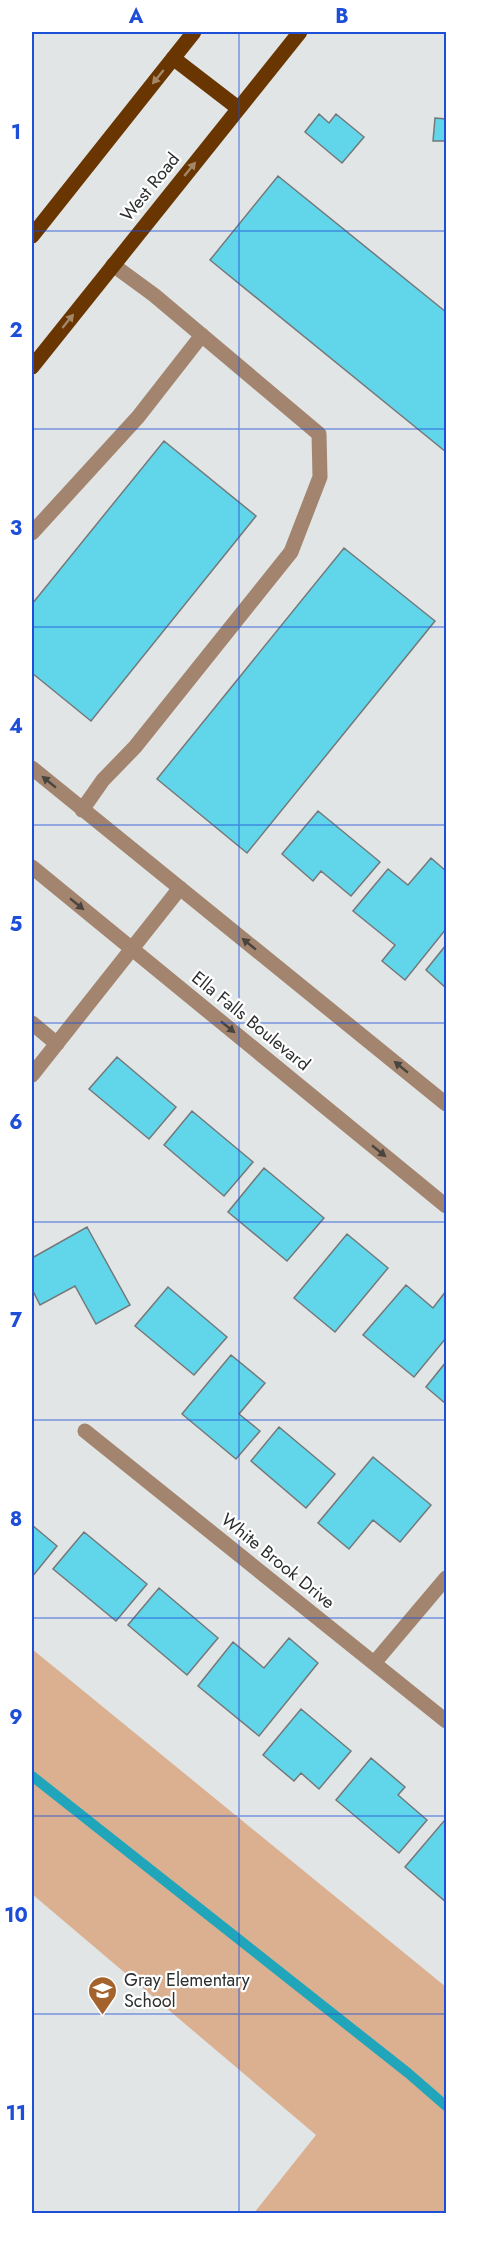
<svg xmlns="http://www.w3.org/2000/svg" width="478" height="2245" viewBox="0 0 478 2245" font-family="Jost,sans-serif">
<rect width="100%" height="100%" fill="#e1e5e6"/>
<path fill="#dab090" d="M32,1649L446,1987V2213H254L316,2135L32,1894Z"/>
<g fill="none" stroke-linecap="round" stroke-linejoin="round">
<path stroke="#21a5ba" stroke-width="10" d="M32,1776L408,2073L446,2106"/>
</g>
<path fill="#61d6eb" stroke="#747879" stroke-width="1.5" d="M319,114L329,123L336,114L364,137L342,163L305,132Z
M435,118L446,119V141H433Z
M278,176L446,312V452L210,260Z
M164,441L256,516L91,721L32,673V604Z
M344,548L435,621L247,853L157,779Z
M318,811L380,862L351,896L321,871L313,881L282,854Z
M431,858L446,871V929L405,980L382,961L395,945L353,911L388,869L408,885Z
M446,945V988L426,970Z
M117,1057L176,1107L149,1139L89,1089Z
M192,1111L253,1162L224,1196L164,1145Z
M264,1168L324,1218L287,1261L228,1212Z
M87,1227L130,1305L96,1324L75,1286L40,1305L32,1289V1258Z
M347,1234L388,1268L335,1332L294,1298Z
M406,1285L433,1308L446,1291V1338L414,1377L363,1335Z
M168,1287L227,1337L194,1375L135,1326Z
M231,1355L265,1383L239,1414L260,1431L236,1459L182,1414Z
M446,1362V1404L426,1387Z
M279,1427L335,1474L306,1508L251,1461Z
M373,1457L431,1505L400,1542L373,1520L349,1549L318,1523Z
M32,1525L57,1546L32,1577Z
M84,1532L147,1584L116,1621L53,1569Z
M159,1588L218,1638L187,1675L128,1625Z
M289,1638L318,1663L259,1736L198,1686L233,1642L264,1668Z
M301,1709L351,1751L319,1789L301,1773L294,1781L263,1755Z
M371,1758L405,1787L398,1795L427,1820L399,1853L336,1800Z
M444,1821L446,1823V1902L405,1867Z"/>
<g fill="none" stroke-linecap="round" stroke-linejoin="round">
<path stroke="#a3856f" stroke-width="15" d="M32,533L138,417L202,335
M32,768L446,1104
M82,810L103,780L135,747L291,552L320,477L319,434L154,295L113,265
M32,867L446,1206
M32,1023L57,1044
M32,1075L180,888
M85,1431L446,1721
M375,1662L446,1578"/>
<path stroke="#693601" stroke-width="15" d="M173,58L238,108
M32,236L194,32
M32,367L300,32"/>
</g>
<defs><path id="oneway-solid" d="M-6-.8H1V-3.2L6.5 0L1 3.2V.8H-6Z" transform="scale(1.5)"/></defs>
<g fill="#a58667">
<use href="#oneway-solid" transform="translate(158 77) rotate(129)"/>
<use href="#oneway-solid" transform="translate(190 169) rotate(-51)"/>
<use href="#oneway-solid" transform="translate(68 321) rotate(-51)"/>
</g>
<g fill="#4a443f">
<use href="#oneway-solid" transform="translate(49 782) rotate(-141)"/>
<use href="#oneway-solid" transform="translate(77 904) rotate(39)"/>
<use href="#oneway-solid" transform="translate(249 944) rotate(-141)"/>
<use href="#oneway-solid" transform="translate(228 1027) rotate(39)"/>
<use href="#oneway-solid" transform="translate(401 1067) rotate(-141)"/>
<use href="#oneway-solid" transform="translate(379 1151) rotate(39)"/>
</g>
<path fill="none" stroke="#1d4ed8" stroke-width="1.5" stroke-opacity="0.55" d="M239,32V2214M32,231H446M32,429H446M32,627H446M32,825H446M32,1023H446M32,1222H446M32,1420H446M32,1618H446M32,1816H446M32,2014H446"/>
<defs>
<symbol id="school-pin" viewBox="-11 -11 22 30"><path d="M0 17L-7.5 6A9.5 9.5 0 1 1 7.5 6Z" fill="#a4632d" stroke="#fff"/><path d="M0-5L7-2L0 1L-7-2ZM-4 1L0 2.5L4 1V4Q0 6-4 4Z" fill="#fff"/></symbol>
</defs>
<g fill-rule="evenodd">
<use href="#school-pin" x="86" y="1974" width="33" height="45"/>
</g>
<g text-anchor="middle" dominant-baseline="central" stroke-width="4.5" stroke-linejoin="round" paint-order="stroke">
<g font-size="18" fill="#2d2f2f" stroke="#fff">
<text transform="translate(150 187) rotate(-51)">West Road</text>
<text transform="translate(251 1021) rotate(39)">Ella Falls Boulevard</text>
<text transform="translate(278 1561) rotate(39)">White Brook Drive</text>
</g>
<g font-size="18" fill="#2d2f2f" stroke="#fff" text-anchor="start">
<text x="124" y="1980">Gray Elementary<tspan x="124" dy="21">School</tspan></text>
</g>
</g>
<rect width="478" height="2245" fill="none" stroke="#ffffff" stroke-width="66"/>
<rect x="33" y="33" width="412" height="2179" fill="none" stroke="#1d4ed8" stroke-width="2"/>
<g font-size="20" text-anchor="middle" font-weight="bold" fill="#1d4ed8">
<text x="136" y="23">A</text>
<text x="342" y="23">B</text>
<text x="16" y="139">1</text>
<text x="16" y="337">2</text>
<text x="16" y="535">3</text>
<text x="16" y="733">4</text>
<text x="16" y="931">5</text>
<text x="16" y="1129">6</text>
<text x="16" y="1327">7</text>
<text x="16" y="1526">8</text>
<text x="16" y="1724">9</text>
<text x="16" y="1922">10</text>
<text x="16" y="2120">11</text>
</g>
</svg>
